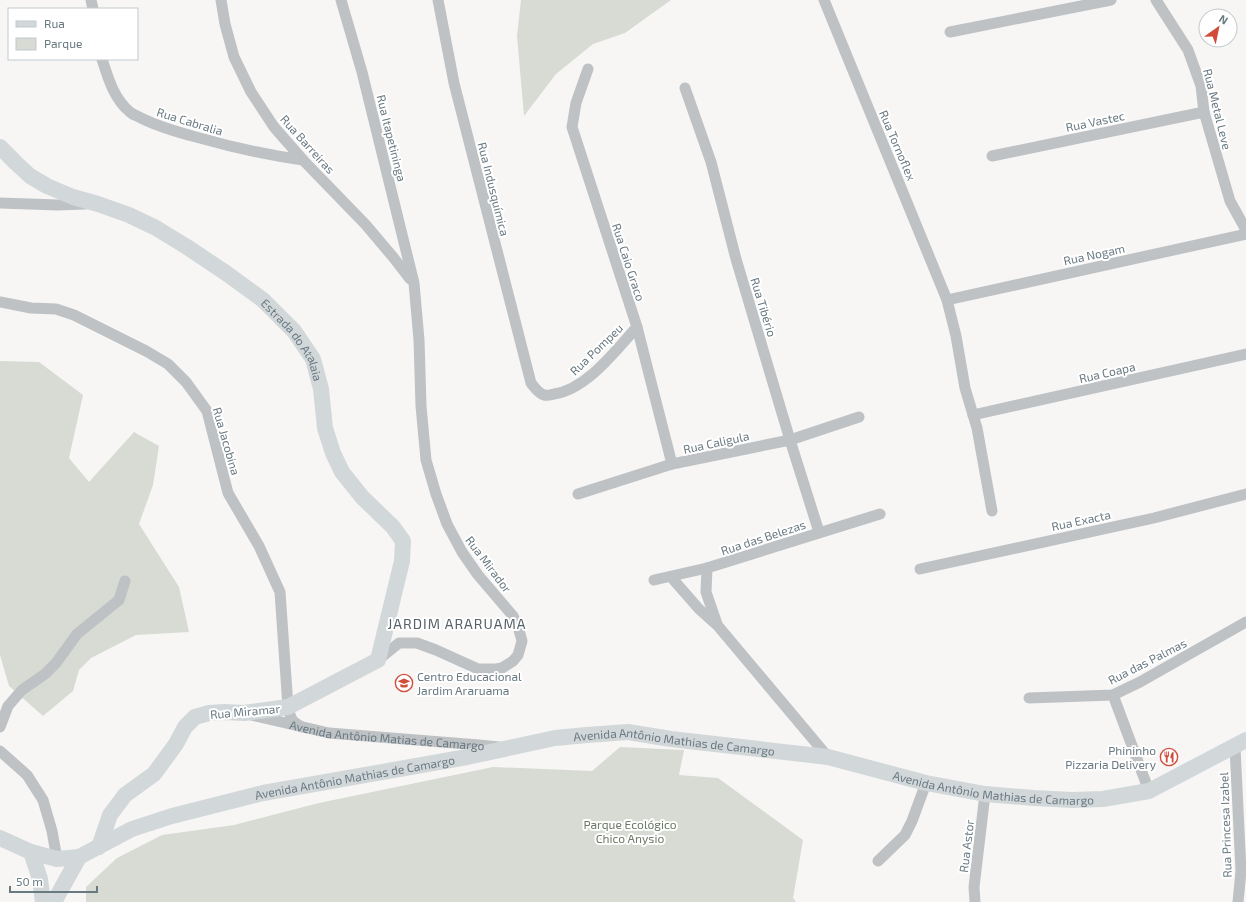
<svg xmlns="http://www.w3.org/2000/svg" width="1246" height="902" viewBox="0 0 1246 902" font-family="'Exo 2',sans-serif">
<rect width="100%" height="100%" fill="#f7f6f4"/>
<path fill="#d7dbd4" d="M521,0H671L625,33L593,44L556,74L524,116L517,36Z
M0,361L39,362L83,395L69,458L89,482L134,432L159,446L153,485L139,524L179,587L189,632L136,635L91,658L79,670L73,691L43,716L9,686L0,655Z
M620,747L684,750L679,775L718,778L803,840L793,898L796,902H86V887L117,858L162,835L234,825L319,803L493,767L592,771Z"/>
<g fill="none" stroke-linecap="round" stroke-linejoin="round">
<g stroke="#bec2c5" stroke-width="11">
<path d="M91,0L93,9"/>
<path d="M221,0L225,24L234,57L251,92L274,127L303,160L366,225L393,257L410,279"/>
<path d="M341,0L362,72L414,283L419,340L421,406L426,460L436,494L447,524L462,552L478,575L513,616L519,630L522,641L518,655L513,661L502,668L496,669H478L436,650L417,643H399L378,660"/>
<path d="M438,0L454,83L531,383C535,388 538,393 544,395C547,396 550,395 554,394C587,389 615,351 637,327"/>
<path d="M824,0L947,300L956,336L965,388L977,428L992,511"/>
<path d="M1156,0L1188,50L1201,86L1204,112L1230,201L1246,230"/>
<path d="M950,32L1111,0"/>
<path d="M102,59C108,78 114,99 130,112C133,115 138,116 141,118C159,127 177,132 196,137C231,147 267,155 303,160"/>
<path d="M588,69L576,103L572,127L637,327L672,464"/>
<path d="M685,88L711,162L736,259L790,440L819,532"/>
<path d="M992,156L1204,112"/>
<path d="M0,203L58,205L85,204"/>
<path d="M947,300L1246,234"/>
<path d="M0,302L31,308L56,309L74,315L146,351L168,364L186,382L207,411L228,493L259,546L280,592L288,707C291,719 291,721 302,727"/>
<path d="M973,415L1246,354"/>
<path d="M578,494L672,464L790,440L859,417"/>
<path d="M707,568L706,592L717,624"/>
<path d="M920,569L1154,518L1246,494"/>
<path d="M671,577L699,609L718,626L828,757"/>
<path d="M654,580L707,568L880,514"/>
<path d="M1113,695L1149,791"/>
<path d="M1029,698L1113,695L1140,682L1246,622"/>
<path id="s1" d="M251,715L329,733L479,745L499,747"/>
<path d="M0,727L8,706L22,690L45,674L56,663L77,634L119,600L125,581"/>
<path d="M1235,747L1241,871L1238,902"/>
<path d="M0,751L27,775L43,800L52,831L57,859"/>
<path d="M878,861L905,835L912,821L926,783"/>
<path d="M975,902L974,887L985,794"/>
</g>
<g stroke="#d2d8da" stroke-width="16">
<path id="s2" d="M0,147L16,163L30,176L47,186L73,197L98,204L129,215L156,228L187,247L226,273L263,300L294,331L313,359L321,389L325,428L333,453L342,472L362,497L393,527L403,541L402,561L378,660L288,707L244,713L224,712L209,713L195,717L185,727L176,744L154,774L125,795L110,815L99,847"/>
<path id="s3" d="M0,838L31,852L57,859L79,857L132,829L172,816L263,793L467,757L555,738L587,735L628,732L671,739L828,757L926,783L985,794L1034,798L1072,800L1103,799L1149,791L1246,740"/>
<path d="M31,852L40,879L43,902"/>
<path d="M54,902L79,857"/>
</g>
</g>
<defs>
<symbol id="school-ring" viewBox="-11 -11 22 22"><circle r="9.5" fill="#fff" stroke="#d14c3a" stroke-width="1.5"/><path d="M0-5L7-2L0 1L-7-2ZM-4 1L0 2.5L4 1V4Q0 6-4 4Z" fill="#d14c3a"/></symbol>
<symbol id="restaurant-ring" viewBox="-11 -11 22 22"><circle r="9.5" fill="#fff" stroke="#d14c3a" stroke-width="1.5"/><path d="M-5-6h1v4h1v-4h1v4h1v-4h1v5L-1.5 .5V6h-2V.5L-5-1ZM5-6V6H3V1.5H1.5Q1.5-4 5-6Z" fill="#d14c3a"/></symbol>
</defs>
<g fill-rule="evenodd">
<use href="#school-ring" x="394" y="673" width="20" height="20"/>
<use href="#restaurant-ring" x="1159" y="747" width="20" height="20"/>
</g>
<g text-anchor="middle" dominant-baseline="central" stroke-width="4" stroke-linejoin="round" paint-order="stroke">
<g font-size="12" fill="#697982" stroke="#fff">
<text transform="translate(1218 109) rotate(76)">Rua Metal Leve</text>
<text transform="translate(190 121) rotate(17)">Rua Cabralia</text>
<text transform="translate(1095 121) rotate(-12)">Rua Vastec</text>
<text transform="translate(392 138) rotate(76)">Rua Itapetininga</text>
<text transform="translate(308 144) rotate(48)">Rua Barreiras</text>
<text transform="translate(898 145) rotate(67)">Rua Tornoflex</text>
<text transform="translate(494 189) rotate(76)">Rua Indusquímica</text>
<text transform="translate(1094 254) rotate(-12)">Rua Nogam</text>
<text transform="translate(629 262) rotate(72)">Rua Caio Graco</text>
<text transform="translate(764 307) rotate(73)">Rua Tibério</text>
<text stroke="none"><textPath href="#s2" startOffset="358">Estrada do Atalaia</textPath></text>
<text transform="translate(596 349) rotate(-44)">Rua Pompeu</text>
<text transform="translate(1107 372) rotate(-13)">Rua Coapa</text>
<text transform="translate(227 441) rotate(74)">Rua Jacobina</text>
<text transform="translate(716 442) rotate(-12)">Rua Caligula</text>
<text transform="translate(1081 520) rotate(-12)">Rua Exacta</text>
<text transform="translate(763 537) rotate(-18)">Rua das Belezas</text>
<text transform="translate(489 564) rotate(53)">Rua Mirador</text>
<text transform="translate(1147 661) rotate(-27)">Rua das Palmas</text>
<text transform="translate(245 711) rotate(-5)">Rua Miramar</text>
<text stroke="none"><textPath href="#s1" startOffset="138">Avenida Antônio Matias de Camargo</textPath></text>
<text stroke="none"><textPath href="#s3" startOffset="696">Avenida Antônio Mathias de Camargo</textPath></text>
<text stroke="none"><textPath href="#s3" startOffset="372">Avenida Antônio Mathias de Camargo</textPath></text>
<text stroke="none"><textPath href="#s3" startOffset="1020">Avenida Antônio Mathias de Camargo</textPath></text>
<text transform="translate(1225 825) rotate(-92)">Rua Princesa Izabel</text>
<text transform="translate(966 846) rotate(-83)">Rua Astor</text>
</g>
<g font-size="12" fill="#697982" stroke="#fff" text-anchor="start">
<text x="417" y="676">Centro Educacional<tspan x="417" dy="14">Jardim Araruama</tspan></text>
<text x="1156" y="750" text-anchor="end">Phininho<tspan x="1156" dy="14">Pizzaria Delivery</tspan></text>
</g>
<g font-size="12" fill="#6d7a67" stroke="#fff">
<text x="630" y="824">Parque Ecológico<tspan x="630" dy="14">Chico Anysio</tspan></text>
</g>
<g font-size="14" letter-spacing="1" fill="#566268" stroke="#fff">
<text x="457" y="623">JARDIM ARARUAMA</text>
</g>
</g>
<rect x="8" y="8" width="130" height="52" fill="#ffffff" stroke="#c3c9cd"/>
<rect x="16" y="21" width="20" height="6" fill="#d2d8da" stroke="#c3c9cd"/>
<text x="44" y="28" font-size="12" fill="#697982">Rua</text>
<rect x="16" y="38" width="20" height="12" fill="#d7dbd4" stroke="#c3c9cd"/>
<text x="44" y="48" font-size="12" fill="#697982">Parque</text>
<g transform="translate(1218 28) rotate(33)"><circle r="19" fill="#ffffff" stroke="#c3c9cd"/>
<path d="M0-3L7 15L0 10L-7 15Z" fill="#d14c3a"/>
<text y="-6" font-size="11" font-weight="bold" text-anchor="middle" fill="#697982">N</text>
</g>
<path d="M10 886v6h87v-6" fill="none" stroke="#697982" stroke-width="2"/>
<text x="16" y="886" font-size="12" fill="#697982" stroke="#ffffff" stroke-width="3" paint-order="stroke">50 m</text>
</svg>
